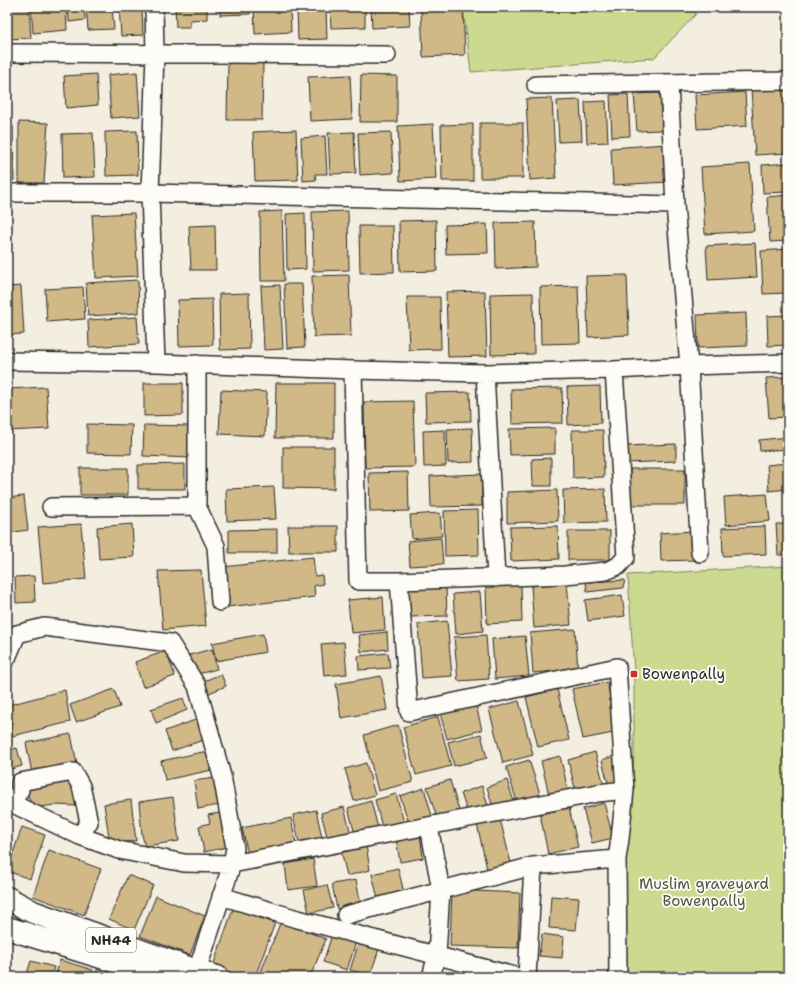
<svg xmlns="http://www.w3.org/2000/svg" width="795" height="984" viewBox="0 0 795 984" font-family="'Shantell Sans',sans-serif">
<rect width="100%" height="100%" fill="#f4eee1"/>
<filter id="ink" filterUnits="userSpaceOnUse"><feTurbulence type="fractalNoise" baseFrequency=".025" numOctaves="2"/><feDisplacementMap in="SourceGraphic" scale="8" xChannelSelector="R" yChannelSelector="G"/><feConvolveMatrix kernelMatrix="1 2 1 2 8 2 1 2 1" color-interpolation-filters="sRGB"/></filter>
<g filter="url(#ink)">
<path fill="#cbda8e" stroke="#7b825c" d="M463,7H693L696,14L654,58L471,72Z
M788,566V977H621L626,837L634,759V674L628,575Z"/>
<path fill="#d0b887" stroke="#2b2b2b" d="M7,7H29L31,38L7,39Z
M31,7H66L67,30L33,33Z
M68,7H84L85,20L69,22Z
M86,7H112L114,29L88,30Z
M119,7H142L143,35L121,36Z
M175,7H207V19L190,20V27H176Z
M220,7H250V14L220,15Z
M254,7H290L291,32L255,34Z
M297,7H326L327,39L298,40Z
M330,7H365V27L331,28Z
M371,7H409L410,26L372,28Z
M421,7H463L465,55L423,57Z
M228,63H263L262,120H227Z
M7,68H8L10,121H7Z
M137,72L140,116L111,118L108,75Z
M96,74L98,105L66,108L64,76Z
M350,75L352,119L310,121L308,77Z
M361,75L397,76V122H360Z
M788,87V153L755,155L751,89Z
M745,92L747,126L697,129L695,95Z
M660,93L662,130L637,131L634,94Z
M628,94L630,136L612,137L610,95Z
M552,98L556,178L530,180L526,99Z
M580,100L582,141L559,142L557,101Z
M606,101L608,142L587,143L585,102Z
M19,122L48,123L44,183H19Z
M480,123H523V178H480Z
M433,124L436,179L400,181L398,126Z
M473,124V181H442L441,125Z
M7,126H13L14,180H7Z
M296,130L298,180L255,181L253,132Z
M137,131L138,175L106,176L105,132Z
M354,132L356,173L330,174L328,133Z
M391,132L393,173L360,175L358,133Z
M93,133L95,177L63,178L62,134Z
M325,136L327,174H315L316,180L303,181L301,138Z
M666,144L668,182L613,185L611,148Z
M788,163V192L763,193L762,165Z
M750,164L754,231L705,234L701,167Z
M788,195V241L770,242L767,197Z
M282,211L284,281H261L260,212Z
M348,211L349,270L313,271L312,212Z
M134,213L138,276L96,278L92,215Z
M305,213L306,269L287,270L286,214Z
M436,220L437,271L400,272L399,221Z
M535,222L536,267L496,269L495,223Z
M487,224L488,253L446,254L445,225Z
M215,225L216,270H191L189,226Z
M359,226H393L394,272L360,273Z
M755,243L757,277L708,280L706,246Z
M788,249V293L763,294L761,251Z
M349,275L351,336L314,337L312,276Z
M627,275L629,335L588,337L586,276Z
M138,280L139,313L88,316L86,283Z
M284,284H302L305,347L287,348Z
M280,285L283,349L264,350L261,286Z
M21,286L24,334L7,335V287Z
M578,286L580,343L541,344L540,287Z
M83,287L85,319L47,322L45,289Z
M485,291L487,356L448,357L446,292Z
M249,293L250,349L220,350L219,294Z
M533,293L534,354L491,355L490,294Z
M407,297H440L441,349L409,350Z
M212,299L213,345L179,346L178,300Z
M746,313L747,346L698,348L697,315Z
M788,315V345L768,346L767,316Z
M137,317L139,344L89,347L88,320Z
M788,377V417L769,418L766,378Z
M144,383H183V415L144,416Z
M276,383H334V438H275Z
M600,386L601,423L568,425L567,387Z
M46,387L49,429L7,431V389Z
M562,388L563,423L512,424L511,389Z
M221,390L267,392L265,436L219,434Z
M470,392L471,421L426,422L425,393Z
M413,401L415,467L365,468L364,402Z
M87,424L132,425L131,454L87,453Z
M144,425L192,426L191,458L143,456Z
M472,428L473,462L448,463L447,429Z
M555,428V454L510,455L509,429Z
M445,430L446,466L424,467L423,431Z
M572,430H603L604,477L573,478Z
M788,437V449L760,451L759,440Z
M676,444V461L625,463L624,446Z
M283,447H334V489L283,488Z
M551,458V486H533L532,459Z
M788,463V489L769,491L767,465Z
M185,464V489H138V465Z
M80,468H128V495H80Z
M630,469H685V505H630Z
M408,472L409,511L370,512L369,473Z
M482,474V506L431,507L430,476Z
M274,487L276,519L227,521L226,489Z
M605,489L606,522L564,523L563,490Z
M557,490L558,521L507,523V492Z
M767,494L770,521L726,525L724,497Z
M24,496L28,530L7,533V498Z
M478,510L479,555L445,556L444,511Z
M440,513L442,536L412,539L410,515Z
M81,524L86,579L43,583L38,527Z
M132,524L134,557L99,559L97,527Z
M776,524H788V555H778Z
M288,526H338V552H289Z
M558,526L559,559L511,561L510,527Z
M765,526L766,554L723,556L722,528Z
M277,529V553H229V530Z
M568,531H610V560H568Z
M693,531L694,560L661,561L660,533Z
M441,538L443,564L410,566L408,541Z
M313,557L315,576L322,575L323,584L314,586L315,597L227,607L223,567Z
M201,570L206,626L163,630L158,571Z
M34,576L35,602L16,603L15,577Z
M625,580L623,588L587,592L586,582Z
M567,583L571,625L534,628L531,586Z
M521,585L522,622L487,624L486,586Z
M446,587L447,616L409,617L408,588Z
M480,592L483,631L456,634L453,594Z
M622,595L625,616L588,621L585,600Z
M383,597L385,630L351,633L348,600Z
M447,621L452,676L422,678L418,624Z
M575,629L578,669L533,673L530,633Z
M387,632L388,649L361,652L359,635Z
M263,634L266,652L216,661L212,643Z
M486,635L489,679L458,681L454,637Z
M525,636L529,676L495,679L492,639Z
M344,642L347,674L324,676L321,644Z
M212,649L217,669L194,675L189,655Z
M166,651L175,676L143,687L135,662Z
M388,653L390,668L359,670L358,656Z
M221,674L226,686L204,695L199,683Z
M381,676L387,710L341,718L336,684Z
M607,682L618,732L583,739L572,689Z
M114,689L120,707L76,722L70,705Z
M557,689L569,740L538,747L526,697Z
M65,690L70,722L12,736L9,705Z
M183,698L187,710L156,723L151,709Z
M519,701L533,755L503,763L489,709Z
M476,705L482,730L447,739L440,713Z
M438,717L451,766L416,775L403,727Z
M198,719L206,739L172,751L165,731Z
M398,725L413,782L378,791L364,735Z
M71,734L78,769L33,778L26,743Z
M481,734L487,758L454,766L448,742Z
M17,748L22,766L7,770V751Z
M207,751L212,770L165,780L161,761Z
M595,752L604,785L576,792L568,760Z
M560,756L569,794L550,799L541,761Z
M614,756L621,783L609,787L602,760Z
M529,760L541,797L518,805L506,767Z
M366,763L375,795L354,801L345,769Z
M71,777L77,806L55,805L33,808L25,789Z
M214,778L219,805L198,809L194,781Z
M450,780L460,814L438,821L427,787Z
M507,780L515,805L494,811L487,787Z
M482,786L490,812L469,818L461,793Z
M424,788L432,816L409,824L400,796Z
M396,794L405,826L383,831L375,800Z
M173,797L179,841L145,846L142,835L139,802Z
M131,800L136,841L110,844L104,804Z
M371,801L379,832L356,838L348,808Z
M604,803L613,838L592,843L583,809Z
M344,807L352,838L329,844L321,813Z
M569,808L578,847L548,854L540,814Z
M316,810L323,842L300,847L293,815Z
M225,812L232,846L204,852L199,826L210,823L208,815Z
M291,818L297,848L249,858L242,828Z
M500,819L511,863L487,869L477,824Z
M22,827L45,835L30,879L7,871Z
M420,834L423,858L400,862L396,838Z
M366,845L370,870L347,876L341,850Z
M49,850L101,869L84,915L33,896Z
M313,859L317,886L288,890L285,864Z
M398,868L404,893L378,899L372,874Z
M128,875L153,885L134,930L109,919Z
M356,880L361,905L337,909L332,884Z
M327,885L333,908L309,913L304,890Z
M452,890L520,893L518,948L450,946Z
M156,896L205,916L190,955L140,936Z
M551,896L579,898L576,930L549,928Z
M233,909L275,923L255,977H244L213,966Z
M281,921L326,939L310,977H267L260,974Z
M542,934L564,937L562,958L539,956Z
M332,935L356,942L347,970L323,962Z
M359,942L379,949L370,976L350,970Z
M60,960L93,970L91,977H55Z
M31,961L54,967L51,977H26Z
M99,964L129,972L128,977H95Z"/>
<g fill="none" stroke-linecap="round" stroke-linejoin="round">
<defs>
<path id="street" d="M154,7L155,54L150,193L156,363
M7,53L387,55
M669,83L675,205L689,366L700,553
M536,85L788,81
M7,193H150L675,205
M7,361L156,363L353,370L485,373L614,370L689,366L788,363
M197,364V506L216,546L220,602
M485,373L496,578
M51,507L197,506
M399,581L565,575L606,571L618,566L626,557L614,370
M7,658L17,634L44,627L170,643L197,686L222,776L235,848L232,864L197,971
M7,801L80,836L119,850L184,863L232,864L598,793L625,790L617,667L409,712L399,581H358L353,370
M12,804L20,790V782L73,772L81,786L89,822L80,836
M429,827L441,890L437,955L431,977
M221,896L294,918L518,977
M346,915L533,866L617,859
M527,977L533,866
M618,977L617,859L620,839L625,790"/>
<path id="highway" d="M7,898L33,912L197,971L217,977
M7,928L166,977"/>
</defs>
<use href="#street" stroke="#2b2b2b" stroke-width="20"/>
<use href="#highway" stroke="#2b2b2b" stroke-width="25"/>
<use href="#street" stroke="#fdfcf7" stroke-width="17"/>
<use href="#highway" stroke="#fdfcf7" stroke-width="22"/>
</g>
</g>
<rect fill="#c8321e" stroke="#fdfcf7" stroke-width="1.5" x="630" y="670" width="8" height="8" rx="2"/>
<g text-anchor="middle" dominant-baseline="central" stroke-width="3.5" stroke-linejoin="round" paint-order="stroke">
<rect fill="#fdfcf7" stroke="#6a6a68" stroke-width="1" x="86" y="928" width="50" height="24" rx="3"/>
<g font-size="14" font-weight="bold" fill="#2b2b2b">
<text x="111" y="940">NH44</text>
</g>
<g font-size="15" fill="#2b2b2b" stroke="#fdfcf7" text-anchor="start">
<text x="642" y="674">Bowenpally</text>
</g>
<g font-size="15" fill="#535744" stroke="#fdfcf7">
<text x="704" y="884">Muslim graveyard<tspan x="704" dy="17">Bowenpally</tspan></text>
</g>
</g>
<rect width="795" height="984" fill="none" stroke="#fdfcf7" stroke-width="24"/>
<rect x="12" y="12" width="771" height="960" fill="none" stroke="#2b2b2b" stroke-width="1.5" filter="url(#ink)"/>
</svg>
